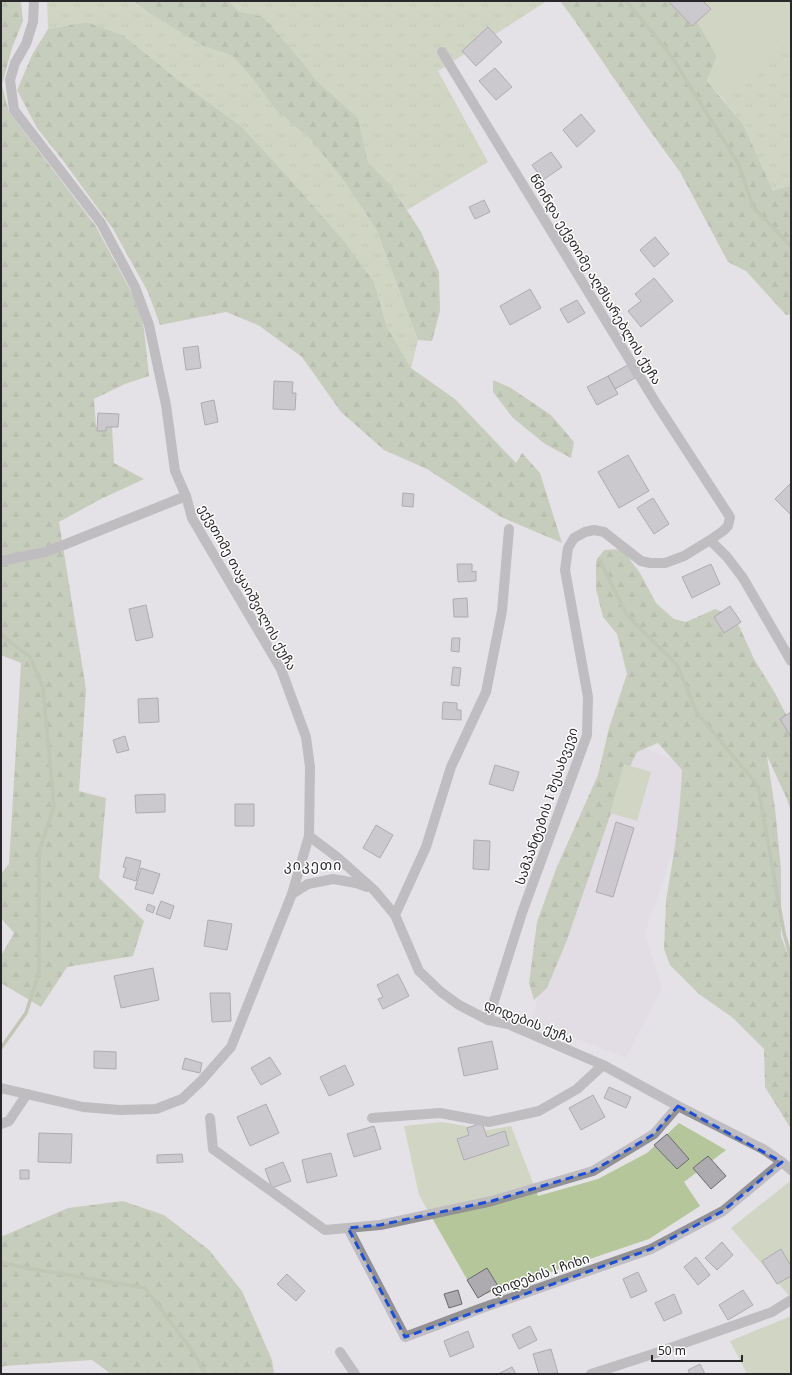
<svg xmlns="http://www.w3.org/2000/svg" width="792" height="1375" viewBox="0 0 792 1375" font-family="Georgia,'Noto Sans Georgian',serif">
<defs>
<pattern id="grass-tufts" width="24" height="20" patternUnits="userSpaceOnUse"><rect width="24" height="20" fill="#b5c69a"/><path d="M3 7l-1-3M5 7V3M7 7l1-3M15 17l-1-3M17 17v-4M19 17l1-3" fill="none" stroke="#9caa85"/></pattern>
<pattern id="forest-firs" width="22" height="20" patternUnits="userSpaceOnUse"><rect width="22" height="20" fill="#a3b487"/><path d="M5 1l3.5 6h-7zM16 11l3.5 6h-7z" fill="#85926e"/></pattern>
</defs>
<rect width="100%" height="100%" fill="#e5e2e7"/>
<path fill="#ddd7e3" d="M641,746L683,764L692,797L645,933L662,988L626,1058L530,1021L621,759Z"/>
<path fill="url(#grass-tufts)" d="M47,1H134L149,13L201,45L233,56L255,82L275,109L310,139L342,178L376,229L418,340L411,368L387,327L374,282L345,242L289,178L241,126L178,80L123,35L86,22L48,29Z
M229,1H547L438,71L488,162L407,210L392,187L368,162L358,118L316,80L300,59L263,18L238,11Z
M791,33V185L773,191L743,124L722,98Z"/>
<path fill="url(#forest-firs)" d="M1,1H21L23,21L12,48L2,85L9,112L95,225L139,306L144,329L149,376L125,384L94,399L96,427L112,426L114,463L144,479L99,500L59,522L86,689L79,791L106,798L99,878L144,921L133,956L67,967L41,1007L1,983V956L14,933L1,918V874L9,864L21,663L1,655Z
M134,1H229L238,11L263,17L300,59L316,80L358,118L368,162L392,187L421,232L439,272L440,311L432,341L418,340L376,229L342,178L310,139L275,109L255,82L233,56L201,45L149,13Z
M560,1H686L688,4L717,57L707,81L743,124L773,191L791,185V314L786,315L746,271L728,262L680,172L643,121L575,21Z
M86,22L123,35L178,80L241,126L289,178L345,242L374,282L387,327L411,368L455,399L516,463L522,453L540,473L562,543L501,517L427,469L384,450L341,412L302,357L258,325L226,312L160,325L148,292L113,229L64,162L37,128L17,90L33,53L48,29Z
M493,380L511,388L551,415L574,442L571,458L545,444L513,418L493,392Z
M622,549L640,573L656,603L674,619L686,622L715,609L735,617L754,659L775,693L791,724V811L786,797L767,756L775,808L781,869V936L791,963V1129L765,1087L764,1049L733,1018L699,994L670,965L664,949L666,901L675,845L680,802L682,770L658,743L637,752L620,787L567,940L547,988L534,1000L529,983L537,922L556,869L598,775L609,728L627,674L617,634L603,617L596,589V561L604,550Z
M123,1201L164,1215L209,1250L242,1291L272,1360L274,1374H111L92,1360L4,1366L1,1368V1234L3,1236L68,1208Z"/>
<path fill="#b5c69a" d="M686,1H791V33L722,98L707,81L717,57Z
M624,764L651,772L637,821L610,813Z
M442,1122L488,1130L511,1126L538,1196L598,1179L647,1153L679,1123L726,1150L684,1182L700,1206L649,1239L477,1297L419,1195L404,1126Z
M789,1182L791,1185V1298L731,1228Z
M791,1316V1374H747L730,1341Z"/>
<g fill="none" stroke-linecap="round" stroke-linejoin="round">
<path stroke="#94a579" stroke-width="3.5" d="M626,1L670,54L739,165L753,207L791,246
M599,559L627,615L677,665L697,713L758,786L784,933L791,958
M1,635L30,657L43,688L54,806L39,852V973L26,1013L1,1048
M1,1262L26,1268L145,1288L194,1353L205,1374"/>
</g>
<path fill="#adabb0" stroke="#6b696d" d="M668,1H703L711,9L692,26Z
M488,27L502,42L476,66L462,51Z
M495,68L512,87L496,100L479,81Z
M581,114L595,131L577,147L563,130Z
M551,152L562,167L543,180L532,165Z
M484,200L490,212L475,219L469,207Z
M655,237L669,254L654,267L640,250Z
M654,278L673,301L641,327L628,311L641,301L635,294Z
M530,289L541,308L510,325L500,306Z
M577,300L585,313L568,323L560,309Z
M198,346L201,368L186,370L183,348Z
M628,365L635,378L615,389L608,376Z
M608,376L618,394L597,405L587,387Z
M274,381L293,382L292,393H296L295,410L273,409Z
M214,400L218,422L205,425L201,403Z
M98,413L119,414L118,427H106V431H97Z
M628,455L649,491L619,508L598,472Z
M791,483V515L775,499Z
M403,493L414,494L413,507L402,506Z
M653,498L669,524L654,534L637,508Z
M457,564H472V572L476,571V581L458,582Z
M711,564L720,584L692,598L682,577Z
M467,598L468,617H454L453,599Z
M146,605L153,637L136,641L129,609Z
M730,606L741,622L724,633L714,617Z
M452,638H460L459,652L451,651Z
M453,667L461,668L459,686L451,685Z
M158,698L159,722L139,723L138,699Z
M443,702L457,703V710H461V720L442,719Z
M791,712V737L780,719Z
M125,736L129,750L117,753L113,740Z
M495,765L519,772L513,791L489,784Z
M165,794V812L136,813L135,795Z
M235,804H254V826H235Z
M616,822L634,828L613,897L596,892Z
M376,825L393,835L380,858L363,848Z
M474,840L490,841L489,870L473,869Z
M126,857L141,861L136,881L123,877L126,868L123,867Z
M141,868L160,874L153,894L135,889Z
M161,901L174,906L170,919L156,914Z
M148,904L155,907L153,913L146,910Z
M208,920L232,924L227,950L204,946Z
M153,968L159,1000L121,1008L114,976Z
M398,974L409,996L383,1009L378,999L383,997L377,985Z
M210,993H230L231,1021L212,1022Z
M492,1041L498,1069L464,1076L458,1048Z
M94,1051L116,1052V1069L94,1068Z
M270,1057L281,1074L261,1085L251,1068Z
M185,1058L202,1063L200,1073L182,1069Z
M345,1065L354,1085L329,1096L320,1077Z
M609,1087L631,1097L626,1108L604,1098Z
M593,1095L605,1117L581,1130L569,1108Z
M266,1104L279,1133L250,1146L237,1117Z
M482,1123L487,1137L505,1131L509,1145L464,1160L457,1139L469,1135L467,1128Z
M374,1126L381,1149L354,1157L347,1134Z
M39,1133L72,1134L71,1163L38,1162Z
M667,1134L689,1159L677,1169L654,1145Z
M331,1153L337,1176L307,1183L302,1160Z
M182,1154L183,1162L157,1163V1155Z
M708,1156L726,1176L711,1189L693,1168Z
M283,1162L291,1181L272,1188L265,1169Z
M20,1170H29V1179H20Z
M722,1242L733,1255L717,1270L705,1258Z
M781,1249L791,1266V1276L777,1284L762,1261Z
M696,1257L710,1275L698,1285L684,1267Z
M487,1268L498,1286L478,1298L467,1280Z
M638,1272L647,1291L631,1298L623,1279Z
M287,1274L305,1291L296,1301L277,1284Z
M458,1290L462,1304L449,1308L444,1294Z
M743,1290L753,1305L728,1320L719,1305Z
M674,1294L682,1313L664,1321L655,1303Z
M530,1326L537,1340L519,1349L512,1335Z
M468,1331L474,1347L450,1357L444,1341Z
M551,1349L558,1373L539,1374L533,1354Z
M700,1364L705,1374H690L688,1370Z
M512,1367L516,1374H498Z"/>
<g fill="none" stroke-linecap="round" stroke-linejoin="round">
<path stroke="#929193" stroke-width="10" d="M442,52L656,403L730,517L728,526L723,531L710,540L684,556L665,563H650L641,561L604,532L594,530L585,532L574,538L568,548L565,570L588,697L587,735L522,913L488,1020
M710,540L727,557L743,578L791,661
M1,561L46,552L186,496
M309,836L337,857L374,890L395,915L419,971L441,992L459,1005L488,1020L508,1024L603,1065L678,1106L763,1149L782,1162L791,1170
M292,894L308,884L333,879L356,883L367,887
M395,915L426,847L451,767L486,692L502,611L509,529
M210,1118L213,1149L325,1230L380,1225L492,1201L593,1171L654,1134L678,1106
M372,1118L440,1113L489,1122L539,1111L577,1089L603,1065
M1,1124L9,1121L27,1094
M348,1228L405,1337L482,1308L651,1249L723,1211L782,1162
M340,1352L355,1374
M591,1374L653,1354L772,1312L791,1300"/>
<path stroke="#929193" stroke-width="10" d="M1,1088L83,1107L120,1110L156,1109L182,1099L202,1080L231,1047L292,894L309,836L310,767L306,737L281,669L192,518L186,496L175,471L166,405L149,325L135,287L101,223L14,110L10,80L15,63L26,44L33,22L34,1"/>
</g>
<path d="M0 0H792V1375H0ZM678,1106L782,1162L723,1211L651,1249L405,1337L348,1228L380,1225L492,1201L593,1171L654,1134Z" fill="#e5e2e7" fill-opacity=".55" fill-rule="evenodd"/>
<path fill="none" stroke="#1d4ed8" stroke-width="3" stroke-dasharray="8 5" stroke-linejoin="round" d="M678,1106L782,1162L723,1211L651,1249L405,1337L348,1228L380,1225L492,1201L593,1171L654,1134Z"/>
<g text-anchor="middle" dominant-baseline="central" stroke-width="3" stroke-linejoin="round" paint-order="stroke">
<g font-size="13" fill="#282729" stroke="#fff">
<text transform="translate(596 279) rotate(59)">წმინდა ექვთიმე აღმსარებლის ქუჩა</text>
<text transform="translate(248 587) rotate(61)">ექვთიმე თაყაიშვილის ქუჩა</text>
<text transform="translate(546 806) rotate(-71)">სამპანტების I შესახვევი</text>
<text transform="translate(529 1021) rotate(22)">დიდების ქუჩა</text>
<text transform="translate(540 1274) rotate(-19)">დიდების I ჩიხი</text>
</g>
<g font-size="14" letter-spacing="1" fill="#2e2c30" stroke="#fff">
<text x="313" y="864">კიკეთი</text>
</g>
</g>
<rect width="792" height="1375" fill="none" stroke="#282729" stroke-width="4"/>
<path d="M652 1355v6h90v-6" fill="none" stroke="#282729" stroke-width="2"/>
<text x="658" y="1355" font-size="12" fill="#282729" stroke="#ffffff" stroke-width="3" paint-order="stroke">50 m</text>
</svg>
